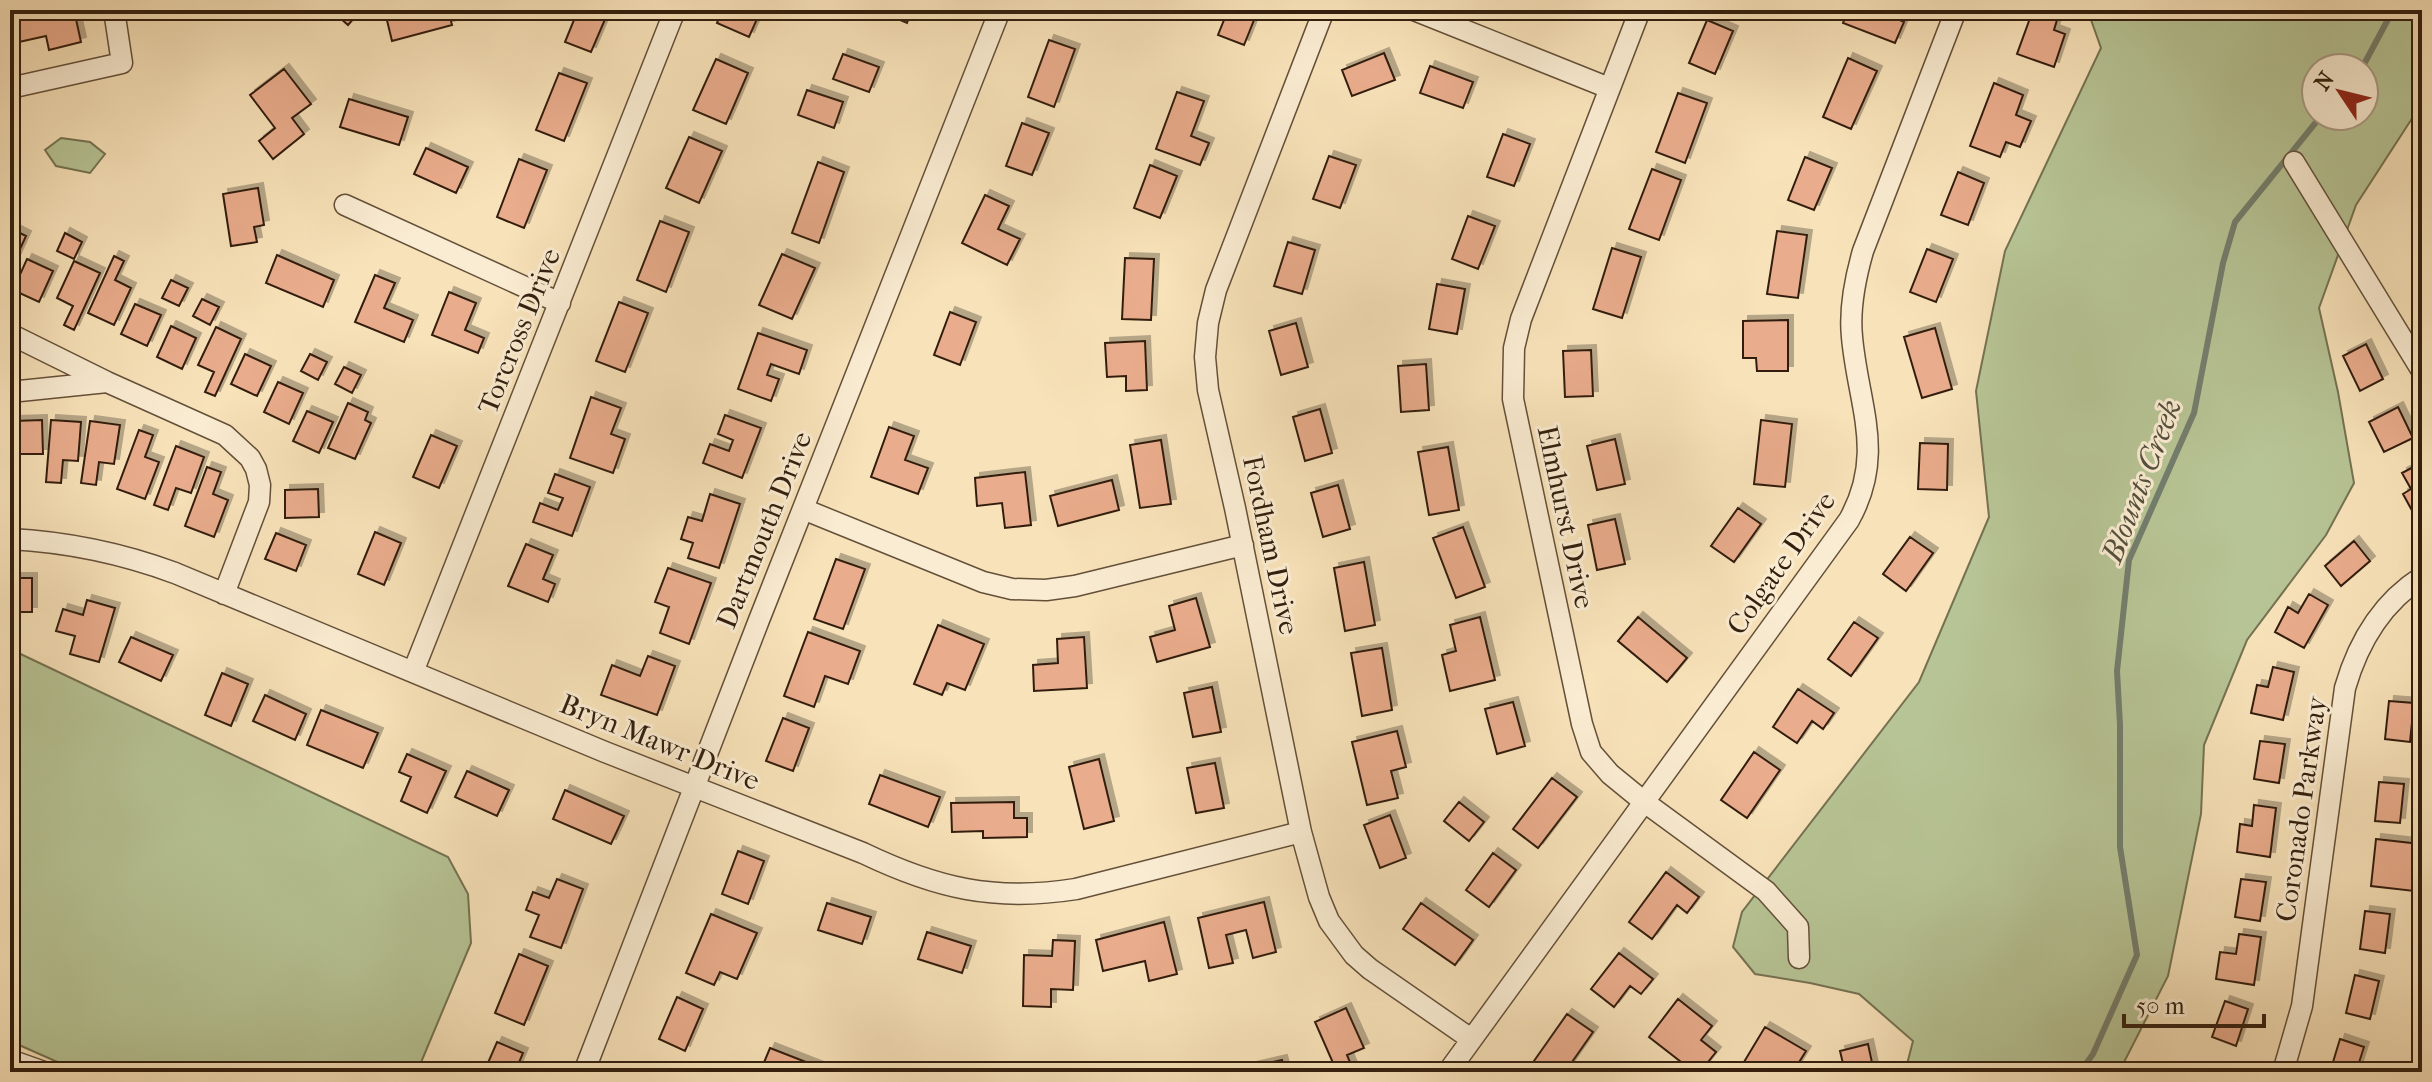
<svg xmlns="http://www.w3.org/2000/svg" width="2432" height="1082" viewBox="0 0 2432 1082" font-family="'IM FELL French Canon',serif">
<defs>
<filter id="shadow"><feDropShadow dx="5" dy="-5" stdDeviation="0" flood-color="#0004"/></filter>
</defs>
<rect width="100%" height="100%" fill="#f8e2b9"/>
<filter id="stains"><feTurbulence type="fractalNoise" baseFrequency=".0025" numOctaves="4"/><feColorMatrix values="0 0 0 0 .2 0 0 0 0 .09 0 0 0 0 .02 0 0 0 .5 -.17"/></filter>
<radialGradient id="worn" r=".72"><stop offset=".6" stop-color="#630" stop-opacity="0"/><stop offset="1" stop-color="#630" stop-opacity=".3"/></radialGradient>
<path fill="#b7c495" stroke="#757252" stroke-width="2" fill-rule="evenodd" d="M2083,10H2422V103L2356,205L2319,308L2338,392L2354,483L2326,535L2247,640L2204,745L2201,814L2168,976L2119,1072H1905L1913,1041L1859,994L1810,983L1755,974L1733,947L1742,912L1919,682L1989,517L1976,391L2005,251L2101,48L2090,17ZM2316,68H2364V116H2316Z
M61,138L90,142L105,154L90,173L56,166L45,150Z
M10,649L448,857L468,894L471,943L417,1072H80L10,1041Z"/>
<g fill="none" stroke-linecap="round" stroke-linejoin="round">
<path stroke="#737e6d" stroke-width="6" d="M2362,68L2393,10
M2080,1072L2093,1054L2137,955L2120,847V725L2117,671L2129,560L2194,413L2223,263L2235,222L2321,116"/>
</g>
<path fill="#e9ac8c" stroke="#331f0e" stroke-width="2" filter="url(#shadow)" d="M46,10H74L81,42L49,50L46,36L10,44V18Z
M331,10H361L348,25Z
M394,10H448L452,25L392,41L385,12Z
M578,10H609L591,52L565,42Z
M722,10H761L749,37L717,23Z
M877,10H912L907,23Z
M1228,10H1258L1244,45L1218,35Z
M1848,10H1879L1904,22L1895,43L1843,23Z
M2033,10H2060L2054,30L2065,34L2054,67L2017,54Z
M1707,20L1733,31L1715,74L1689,63Z
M1049,40L1075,49L1054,107L1028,97Z
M1384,53L1395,80L1352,96L1342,70Z
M843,54L879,67L869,92L833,79Z
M1848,58L1877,71L1851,129L1823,117Z
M716,59L748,73L726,124L693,110Z
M1430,66L1473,82L1463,108L1420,93Z
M284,69L311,104L292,118L304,134L273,159L259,141L275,128L250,95Z
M559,73L587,83L564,141L536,130Z
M1994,83L2023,95L2016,115L2031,121L2020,147L2006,142L2000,157L1970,146Z
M807,90L843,102L834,128L798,115Z
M1177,92L1204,101L1191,136L1209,143L1200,165L1156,149Z
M1678,93L1707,103L1685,163L1656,152Z
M349,99L408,117L399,145L340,127Z
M1022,123L1049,133L1032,175L1006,166Z
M1503,134L1530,144L1514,186L1487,177Z
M689,137L722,151L699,203L666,188Z
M426,148L468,167L456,193L414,174Z
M1329,156L1356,165L1340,208L1313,199Z
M1805,157L1832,168L1814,210L1788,200Z
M519,159L547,170L524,228L497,217Z
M818,162L844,172L819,243L792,233Z
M1150,165L1177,176L1160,218L1134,208Z
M1652,169L1681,180L1659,240L1629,229Z
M1958,172L1984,183L1968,225L1941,215Z
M258,188L264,225L254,227L257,242L231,246L223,194Z
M985,195L1009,206L998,229L1020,239L1007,265L962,243Z
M1468,216L1495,226L1478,269L1452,259Z
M660,221L689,232L666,292L637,280Z
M10,228L26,236L10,271Z
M1777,231L1807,235L1798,298L1767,294Z
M65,233L82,242L74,259L57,251Z
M1288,242L1315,250L1302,294L1274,286Z
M1612,248L1641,257L1622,318L1593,309Z
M1927,249L1953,259L1936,302L1910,292Z
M782,254L815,268L792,319L759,305Z
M277,255L334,280L323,307L266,283Z
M114,256L124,261L115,280L131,288L114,325L88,313Z
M1125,258L1154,259L1151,320L1122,319Z
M27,259L53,271L39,302L13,290Z
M74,261L100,273L74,330L64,325L73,306L57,298Z
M375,275L395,283L384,308L413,320L404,342L355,322Z
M171,280L188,288L179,306L162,298Z
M1437,284L1465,289L1457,334L1429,329Z
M449,292L476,303L465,330L484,338L478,353L432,335Z
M202,299L219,307L210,325L193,316Z
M619,302L648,313L625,372L596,361Z
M135,304L161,315L147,346L121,334Z
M950,312L976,322L960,365L934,355Z
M1788,320V371H1757L1756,358H1743V321Z
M1296,323L1308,367L1281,375L1269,331Z
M171,326L196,338L182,369L157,357Z
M216,327L241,339L215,396L205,392L214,372L198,365Z
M1935,328L1952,389L1922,398L1904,337Z
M758,333L807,350L799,374L771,364L767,375L779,379L771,401L738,389Z
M1145,341L1147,390L1126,391V376L1107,377L1105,343Z
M2366,344L2383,379L2360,391L2343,356Z
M1591,350L1593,396L1565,397L1563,351Z
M245,354L271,366L257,396L231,384Z
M310,354L327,362L318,380L301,371Z
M1426,364L1429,410L1401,412L1398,366Z
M344,367L361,375L352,393L335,384Z
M278,382L303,393L289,424L264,412Z
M591,397L621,408L611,434L625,439L613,473L570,458Z
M348,403L368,412L365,420L371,423L355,459L328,448Z
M2398,407L2413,438L2384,452L2369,422Z
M1320,409L1332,453L1305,461L1293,417Z
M307,411L333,422L319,453L293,441Z
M725,415L761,428L742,478L703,463L710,444L729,451L733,440L718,434Z
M42,420L43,454H14V421Z
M51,420L81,422L78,461L63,460L61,483L46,482Z
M1761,420L1792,424L1785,487L1754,484Z
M90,421L120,425L114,464L99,462L96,485L81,483Z
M889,427L914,436L905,460L928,468L918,494L871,477Z
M139,430L153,435L145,457L159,462L145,499L117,489Z
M431,435L457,446L439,488L413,477Z
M1615,439L1625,484L1597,490L1587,446Z
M1161,440L1171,504L1140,508L1130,445Z
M1920,443L1948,444L1947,490L1918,489Z
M176,446L204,457L191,493L176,488L168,510L154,505Z
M1448,447L1459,510L1429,515L1418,452Z
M2419,464L2422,469V512L2415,516L2403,494L2411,489L2402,473Z
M207,467L221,472L213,494L228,500L214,537L185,526Z
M1025,472L1031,525L1005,528L1002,503L977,506L975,478Z
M555,474L590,487L572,536L533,522L540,503L558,510L563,498L548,493Z
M1112,480L1119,510L1058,526L1050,496Z
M1338,485L1350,529L1323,537L1311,493Z
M318,489L319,517L285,518V490Z
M710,494L740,504L719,568L688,558L693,543L681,539L688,517L702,521Z
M1738,508L1761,524L1734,562L1711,546Z
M1615,519L1625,564L1597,570L1588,525Z
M1463,527L1485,587L1456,598L1433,538Z
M375,532L401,543L384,585L358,574Z
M276,533L306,545L296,571L265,559Z
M1910,537L1933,553L1906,591L1883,574Z
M2354,541L2370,561L2341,586L2325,566Z
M526,544L553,555L543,579L555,584L548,602L508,586Z
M836,559L865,569L843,629L814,619Z
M1364,562L1375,625L1345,631L1334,568Z
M668,568L711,583L689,644L660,633L669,607L655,602Z
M10,578H32V612H10Z
M2309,594L2328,605L2304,648L2275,632L2288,607L2298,613Z
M1196,598L1210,647L1157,662L1150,637L1175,630L1169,606Z
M87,600L115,608L99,662L70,654L75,636L56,631L63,609L83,615Z
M1480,617L1495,680L1450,691L1442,655L1456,651L1450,625Z
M1638,617L1687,658L1667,682L1618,641Z
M1854,622L1878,638L1851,676L1828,659Z
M938,625L984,644L965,690L947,683L942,695L914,684Z
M808,632L860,651L848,684L825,676L814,707L784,696Z
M131,637L173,655L161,681L119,662Z
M1084,637L1087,688L1034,691L1033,665L1058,663L1057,639Z
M1382,648L1392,710L1362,716L1351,653Z
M648,656L675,666L657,715L601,695L612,665L640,676Z
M2273,667L2294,672L2283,720L2251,713L2257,685L2268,687Z
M222,673L248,684L231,726L205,715Z
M1212,687L1221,732L1193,737L1184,693Z
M1798,689L1834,713L1823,729L1812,721L1797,743L1773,727Z
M265,695L306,714L295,740L253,721Z
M2389,701L2414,703L2410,742L2385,739Z
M1513,702L1525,746L1497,754L1485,709Z
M321,710L378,733L363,768L307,745Z
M783,718L809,728L793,771L766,761Z
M1397,731L1406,767L1391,771L1398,798L1367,805L1352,742Z
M2260,741L2285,744L2279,783L2254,779Z
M1754,752L1780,770L1747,818L1721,800Z
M407,754L446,771L427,813L401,801L411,777L399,772Z
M1099,759L1114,821L1084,829L1069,767Z
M1215,763L1224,808L1196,813L1187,768Z
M467,771L509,790L497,816L455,797Z
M880,775L940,797L928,827L869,804Z
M1552,778L1577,797L1538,848L1513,829Z
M2379,782L2404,784L2400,823L2375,821Z
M565,790L624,816L611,844L553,819Z
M1014,802V818H1027V837L983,838V831L952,832L951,803Z
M1459,802L1484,822L1469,841L1444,821Z
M2254,805L2276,808L2270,857L2237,852L2240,824L2252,826Z
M1390,815L1406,858L1380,868L1364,825Z
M2376,839L2420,844L2414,891L2371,886Z
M738,851L764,861L748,904L722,894Z
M1493,853L1516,870L1489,907L1466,890Z
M1666,872L1699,897L1687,913L1677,905L1652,939L1629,922Z
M557,879L583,889L561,948L530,937L539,915L526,910L533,892L549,898Z
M2241,879L2266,882L2260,921L2235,917Z
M1264,902L1276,952L1253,958L1246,930L1226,935L1233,963L1209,968L1198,918Z
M827,903L871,917L862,944L818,930Z
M1421,903L1473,940L1455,965L1403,929Z
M2365,911L2390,914L2385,953L2360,949Z
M711,914L757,933L737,979L720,972L714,985L686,973Z
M1164,922L1177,974L1149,981L1145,961L1103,971L1096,940Z
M927,932L971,946L962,973L918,959Z
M2239,934L2261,937L2254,985L2216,979L2220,952L2236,954Z
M1053,940L1075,941L1073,990L1051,989V1007L1023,1006L1024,955L1052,956Z
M1619,953L1653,979L1641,994L1630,986L1614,1007L1591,989Z
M519,954L548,966L524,1025L495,1013Z
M2355,975L2379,981L2370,1019L2346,1013Z
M677,997L703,1009L685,1051L659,1039Z
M1678,999L1712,1026L1701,1040L1716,1052L1700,1072H1694L1649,1037Z
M2225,1001L2248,1009L2236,1046L2212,1037Z
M1346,1008L1364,1048L1347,1055L1354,1072H1337L1315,1022Z
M1567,1014L1593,1032L1565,1072H1550L1534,1061Z
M1765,1027L1806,1051L1793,1072H1738Z
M2340,1039L2364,1047L2356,1072H2330Z
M497,1042L523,1053L515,1072H484Z
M1868,1044L1874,1072H1845L1840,1051Z
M770,1048L829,1071V1072H760Z
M1282,1060L1285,1072H1229Z"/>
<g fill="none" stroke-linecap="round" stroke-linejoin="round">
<defs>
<path id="minor" d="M1324,10L1216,290L1208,323L1205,357L1208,390L1235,508L1301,832L1319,897L1329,921L1354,955L1370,969L1471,1039
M1414,10L1609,88
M1640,10L1521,319L1514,348L1513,399L1582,724L1591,752L1610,774L1643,801L1766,891L1798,927L1799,958
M10,88L122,63L114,10
M2294,162L2422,371
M345,205L560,303
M10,334L107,382L225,435L250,458L256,469L260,485L259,502L224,594
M10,392L107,382
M803,509L983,582L1012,589L1046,590L1075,586L1243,545
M10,539C68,542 121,553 175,573L605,752L863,853C936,888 994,902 1076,889L1301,832
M413,672L675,10
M10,1060L44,1072
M584,1072L759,620L1000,10
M1448,1072L1849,520C1886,454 1858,405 1852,337C1849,308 1855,279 1863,251L1956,10
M2283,1072L2302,1006L2345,688C2358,643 2381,603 2422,577"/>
</defs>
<use href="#minor" stroke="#645039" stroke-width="23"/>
<use href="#minor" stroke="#faecd2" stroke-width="20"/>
</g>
<g text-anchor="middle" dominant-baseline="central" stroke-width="6" stroke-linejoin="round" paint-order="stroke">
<g font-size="28" fill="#331f0e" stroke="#faecd2">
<text transform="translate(519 331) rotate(-68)">Torcross Drive</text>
<text transform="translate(1566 517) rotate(78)">Elmhurst Drive</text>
<text transform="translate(764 530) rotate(-68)">Dartmouth Drive</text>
<text transform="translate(1271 545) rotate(78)">Fordham Drive</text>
<text transform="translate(1781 563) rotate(-55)">Colgate Drive</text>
<text transform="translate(660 742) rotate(22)">Bryn Mawr Drive</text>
<text transform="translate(2301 809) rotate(-82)">Coronado Parkway</text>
</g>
<g font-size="30" font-style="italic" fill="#534f3d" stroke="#faecd2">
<text transform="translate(2142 481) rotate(-69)">Blounts Creek</text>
</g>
</g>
<rect width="2432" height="1082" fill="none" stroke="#f8e2b9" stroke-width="40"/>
<rect x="12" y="12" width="2408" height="1058" fill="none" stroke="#331f0e" stroke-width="4"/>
<rect x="20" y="20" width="2392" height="1042" fill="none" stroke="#331f0e" stroke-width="2"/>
<g transform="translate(2340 92) rotate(305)"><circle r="38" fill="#faecd2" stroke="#aa9a84" stroke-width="2"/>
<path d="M0-6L14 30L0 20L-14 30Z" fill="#8f2418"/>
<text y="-12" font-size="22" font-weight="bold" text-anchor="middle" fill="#331f0e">N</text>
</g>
<path d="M2124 1014v12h140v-12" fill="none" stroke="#331f0e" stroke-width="4"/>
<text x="2136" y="1014" font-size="24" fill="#331f0e" stroke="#faecd2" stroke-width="6" paint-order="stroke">50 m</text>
<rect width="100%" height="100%" filter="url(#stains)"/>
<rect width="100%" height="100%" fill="url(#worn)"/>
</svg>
